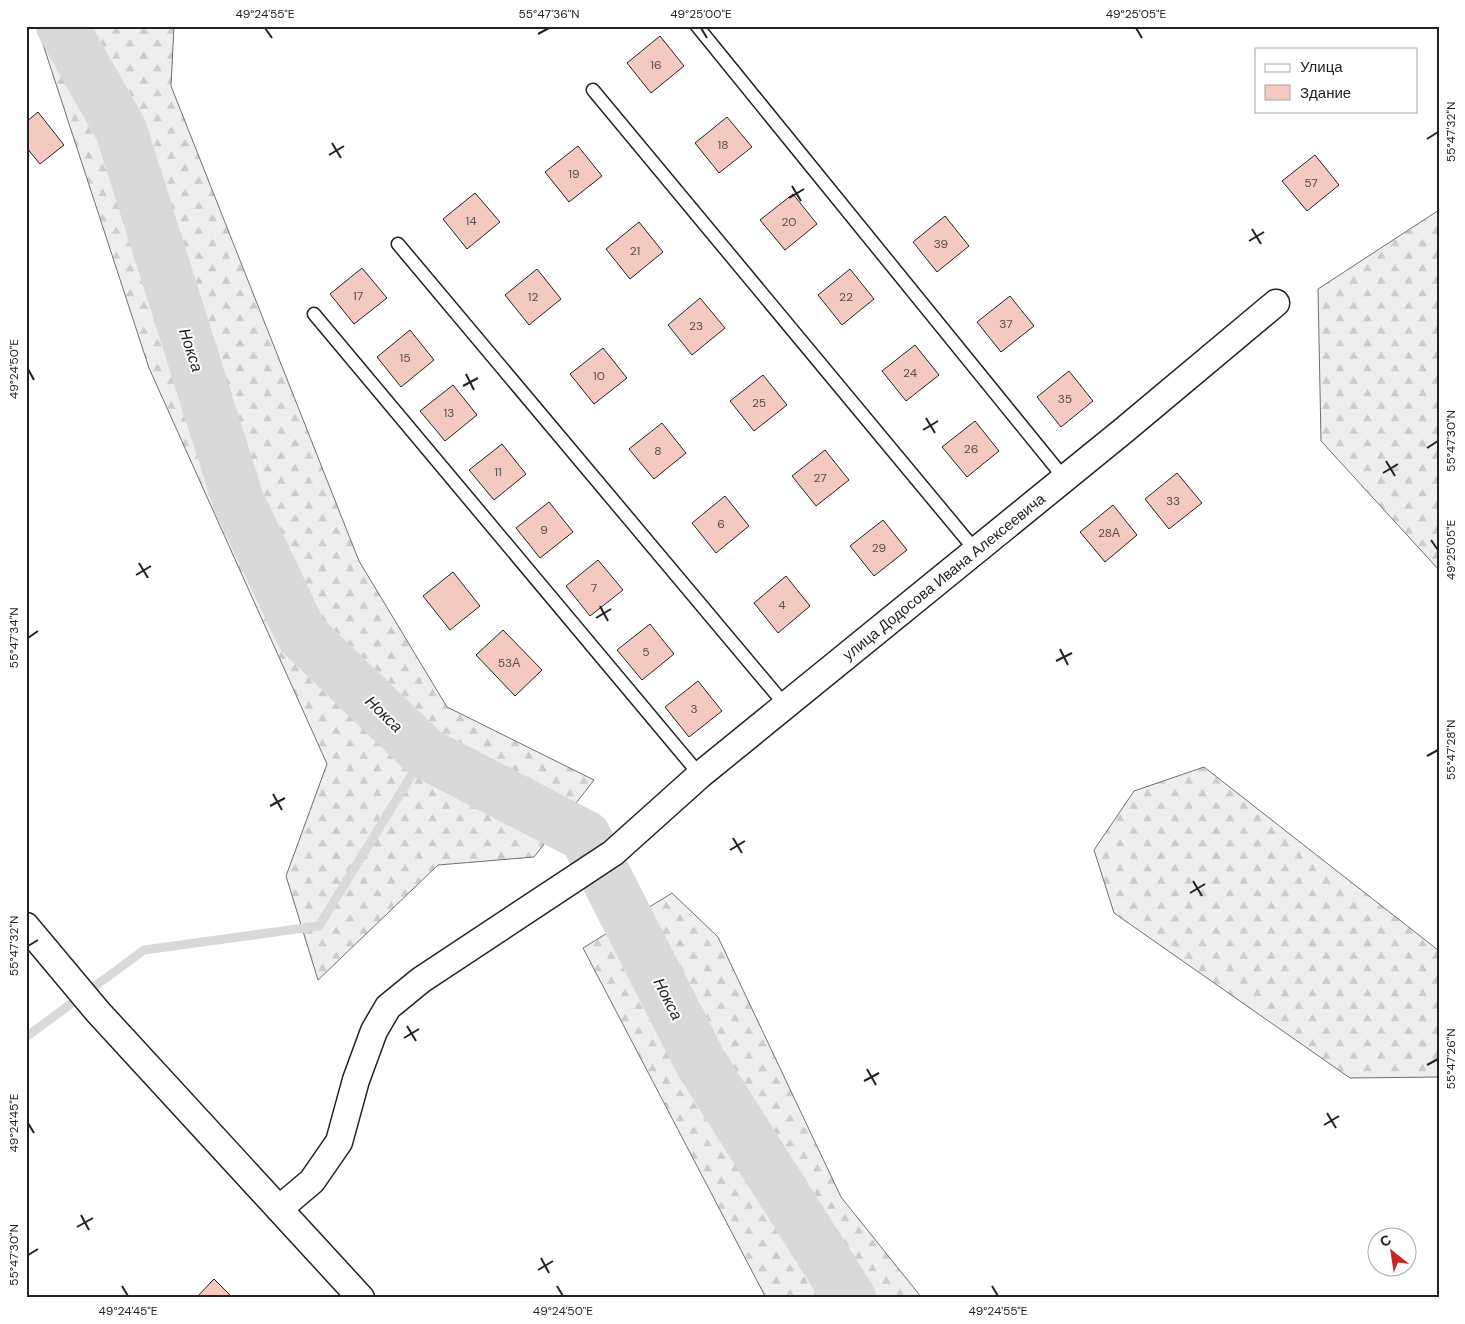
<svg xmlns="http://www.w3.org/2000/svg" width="1465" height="1324" viewBox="0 0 1465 1324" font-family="'DM Sans',sans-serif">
<defs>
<pattern id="forest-firs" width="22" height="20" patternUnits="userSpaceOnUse" patternTransform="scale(1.25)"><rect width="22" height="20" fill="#eee"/><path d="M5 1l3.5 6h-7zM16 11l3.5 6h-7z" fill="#ccc"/></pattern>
</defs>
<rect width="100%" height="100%" fill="#fff"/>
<path fill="url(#forest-firs)" stroke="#6f6f6f" d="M37,26H174L171,86L359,561L447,707L594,780L534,857L438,865L318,980L286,876L327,764L149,368Z
M1439,210V570L1321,441L1318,289Z
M1204,767L1438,950L1439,1077L1350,1078L1114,913L1094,850L1134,791Z
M672,893L718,937L841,1197L922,1298H766L583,948Z"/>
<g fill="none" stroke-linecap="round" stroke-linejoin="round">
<path stroke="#d9d9d9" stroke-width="9" d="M26,1037L144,950L319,926L425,753"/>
<path stroke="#d9d9d9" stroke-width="52" d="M62,26L121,130L238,500L302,635L425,753L585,836L701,1063L850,1298"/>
</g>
<path fill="#f3c9c0" stroke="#222" d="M660,36L684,66L651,93L627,63Z
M38,112L64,145L40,164L26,147V122Z
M727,117L752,147L719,173L695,143Z
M578,146L602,176L569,202L545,172Z
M1315,155L1339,185L1307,211L1282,181Z
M475,193L500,222L467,249L443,219Z
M793,194L817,224L785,250L760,220Z
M945,216L969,246L937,272L913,242Z
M639,222L663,252L630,279L606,249Z
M362,268L387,298L354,324L330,294Z
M537,269L561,299L529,325L505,295Z
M850,269L874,299L842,325L818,295Z
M1010,296L1034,326L1001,352L977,322Z
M700,298L725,328L692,355L668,325Z
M410,330L434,360L401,387L377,357Z
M915,345L939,375L906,401L882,371Z
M603,348L627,378L594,404L570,374Z
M1069,371L1093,401L1061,427L1037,397Z
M763,375L787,405L754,431L730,401Z
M453,385L477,415L445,441L420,411Z
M975,421L999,451L967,477L942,447Z
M662,423L686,453L654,479L629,449Z
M502,444L526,474L494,500L469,470Z
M825,450L849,480L816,506L792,476Z
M1177,473L1202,503L1169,529L1145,499Z
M725,496L749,526L716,553L692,523Z
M549,502L573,532L540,558L516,528Z
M1113,505L1137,535L1105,562L1080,532Z
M883,520L907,550L874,576L850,546Z
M598,560L623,590L590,616L566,586Z
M453,572L480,606L450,630L423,596Z
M786,576L810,606L778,633L754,603Z
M650,624L674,654L642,680L617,650Z
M503,630L542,670L515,696L476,655Z
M698,681L722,711L689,737L665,707Z
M214,1279L233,1298H196Z"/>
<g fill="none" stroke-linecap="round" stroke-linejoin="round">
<defs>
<path id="service" d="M697,26L1065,479
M593,90L976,551
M398,244L786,706
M314,314L700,775"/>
<path id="minor" d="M26,926L98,1012L361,1298
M279,1209L312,1181L339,1142L356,1080L374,1031L388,1007L421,980L613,853L700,775L1123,431L1276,303"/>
</defs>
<use href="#service" stroke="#222" stroke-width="15"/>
<use href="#minor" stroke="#222" stroke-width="29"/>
<use href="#service" stroke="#fff" stroke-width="12"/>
<use href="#minor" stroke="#fff" stroke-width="26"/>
</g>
<path fill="none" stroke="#222" stroke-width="2" d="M265,28L272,38M701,28L707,38M1136,28L1142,38M538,34L549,28M1427,139L1438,132M332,143L341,158M329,155L344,146M792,186L801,201M789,198L804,189M1252,229L1261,244M1249,241L1264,232M28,369L34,380M466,374L474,390M463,386L478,378M926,418L935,433M923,430L938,421M1427,448L1438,441M1386,461L1395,476M1383,473L1398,464M1431,540L1438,550M139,563L148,578M136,575L151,566M600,606L608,621M596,618L611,609M28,638L38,631M1060,649L1068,665M1056,661L1072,653M1427,756L1438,750M273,794L282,810M270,806L285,798M733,838L742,853M730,850L745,841M1193,881L1202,896M1190,893L1205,884M28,946L38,940M407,1026L416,1041M404,1038L419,1029M1427,1065L1438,1059M867,1069L876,1085M864,1081L879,1073M1327,1113L1336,1128M28,1123L34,1133M1324,1125L1339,1116M81,1215L89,1230M77,1227L93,1218M28,1255L38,1249M541,1258L549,1273M538,1270L553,1261M122,1286L128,1296M557,1286L563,1296M992,1286L998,1296"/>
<g text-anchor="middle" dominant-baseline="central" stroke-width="4" stroke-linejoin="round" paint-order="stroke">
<g font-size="12" fill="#564c4a">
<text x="656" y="65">16</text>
<text x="723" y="145">18</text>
<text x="574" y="174">19</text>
<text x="1311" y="183">57</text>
<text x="471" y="221">14</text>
<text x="789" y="222">20</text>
<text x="941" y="244">39</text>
<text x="635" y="251">21</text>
<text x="358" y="296">17</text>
<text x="533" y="297">12</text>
<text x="846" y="297">22</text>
<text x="1006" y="324">37</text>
<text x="696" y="326">23</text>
<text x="405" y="358">15</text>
<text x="910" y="373">24</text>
<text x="599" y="376">10</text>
<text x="1065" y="399">35</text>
<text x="759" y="403">25</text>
<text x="449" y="413">13</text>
<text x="971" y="449">26</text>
<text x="658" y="451">8</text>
<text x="498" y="472">11</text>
<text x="820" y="478">27</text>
<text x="1173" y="501">33</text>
<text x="721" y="524">6</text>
<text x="544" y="530">9</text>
<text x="1109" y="533">28А</text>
<text x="879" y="548">29</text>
<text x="594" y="588">7</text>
<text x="782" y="605">4</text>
<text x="646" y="652">5</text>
<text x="509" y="663">53А</text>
<text x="694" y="709">3</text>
</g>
<g font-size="15" fill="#222" stroke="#fff">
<text transform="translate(944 577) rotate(-39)">улица Додосова Ивана Алексеевича</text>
</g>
<g font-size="16" font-style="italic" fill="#222" stroke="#fff">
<text transform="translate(191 350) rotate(72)">Нокса</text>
<text transform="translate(384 714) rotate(44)">Нокса</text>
<text transform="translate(668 999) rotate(63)">Нокса</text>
</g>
</g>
<rect width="1465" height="1324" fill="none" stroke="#ffffff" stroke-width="55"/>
<rect x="1255" y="48" width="162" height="65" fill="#ffffff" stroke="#a7a7a7"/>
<rect x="1265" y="64" width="25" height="8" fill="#ffffff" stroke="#a7a7a7"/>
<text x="1300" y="72" font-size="15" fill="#222222">Улица</text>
<rect x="1265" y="85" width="25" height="15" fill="#f3c9c0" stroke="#a7a7a7"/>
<text x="1300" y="98" font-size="15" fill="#222222">Здание</text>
<g transform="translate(1392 1252) rotate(330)"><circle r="24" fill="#ffffff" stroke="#a7a7a7"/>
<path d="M0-4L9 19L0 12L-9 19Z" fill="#c62828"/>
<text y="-8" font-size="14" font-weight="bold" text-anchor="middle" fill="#222222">С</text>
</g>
<rect x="28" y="28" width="1410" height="1268" fill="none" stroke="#222" stroke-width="2"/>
<g font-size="12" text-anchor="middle" fill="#222">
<text x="265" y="18">49°24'55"E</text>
<text x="549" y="18">55°47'36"N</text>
<text x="701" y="18">49°25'00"E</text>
<text x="1136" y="18">49°25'05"E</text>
<text transform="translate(1451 132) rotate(-90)" y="4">55°47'32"N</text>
<text transform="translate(14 369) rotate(-90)" y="4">49°24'50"E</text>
<text transform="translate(1451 441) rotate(-90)" y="4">55°47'30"N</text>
<text transform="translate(1451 550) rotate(-90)" y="4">49°25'05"E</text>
<text transform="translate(14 638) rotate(-90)" y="4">55°47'34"N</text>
<text transform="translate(1451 750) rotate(-90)" y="4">55°47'28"N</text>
<text transform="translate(14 946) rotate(-90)" y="4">55°47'32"N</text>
<text transform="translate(1451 1059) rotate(-90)" y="4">55°47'26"N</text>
<text transform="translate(14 1123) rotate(-90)" y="4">49°24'45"E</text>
<text transform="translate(14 1255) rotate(-90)" y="4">55°47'30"N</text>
<text x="128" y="1315">49°24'45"E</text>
<text x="563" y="1315">49°24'50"E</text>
<text x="998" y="1315">49°24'55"E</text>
</g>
</svg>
